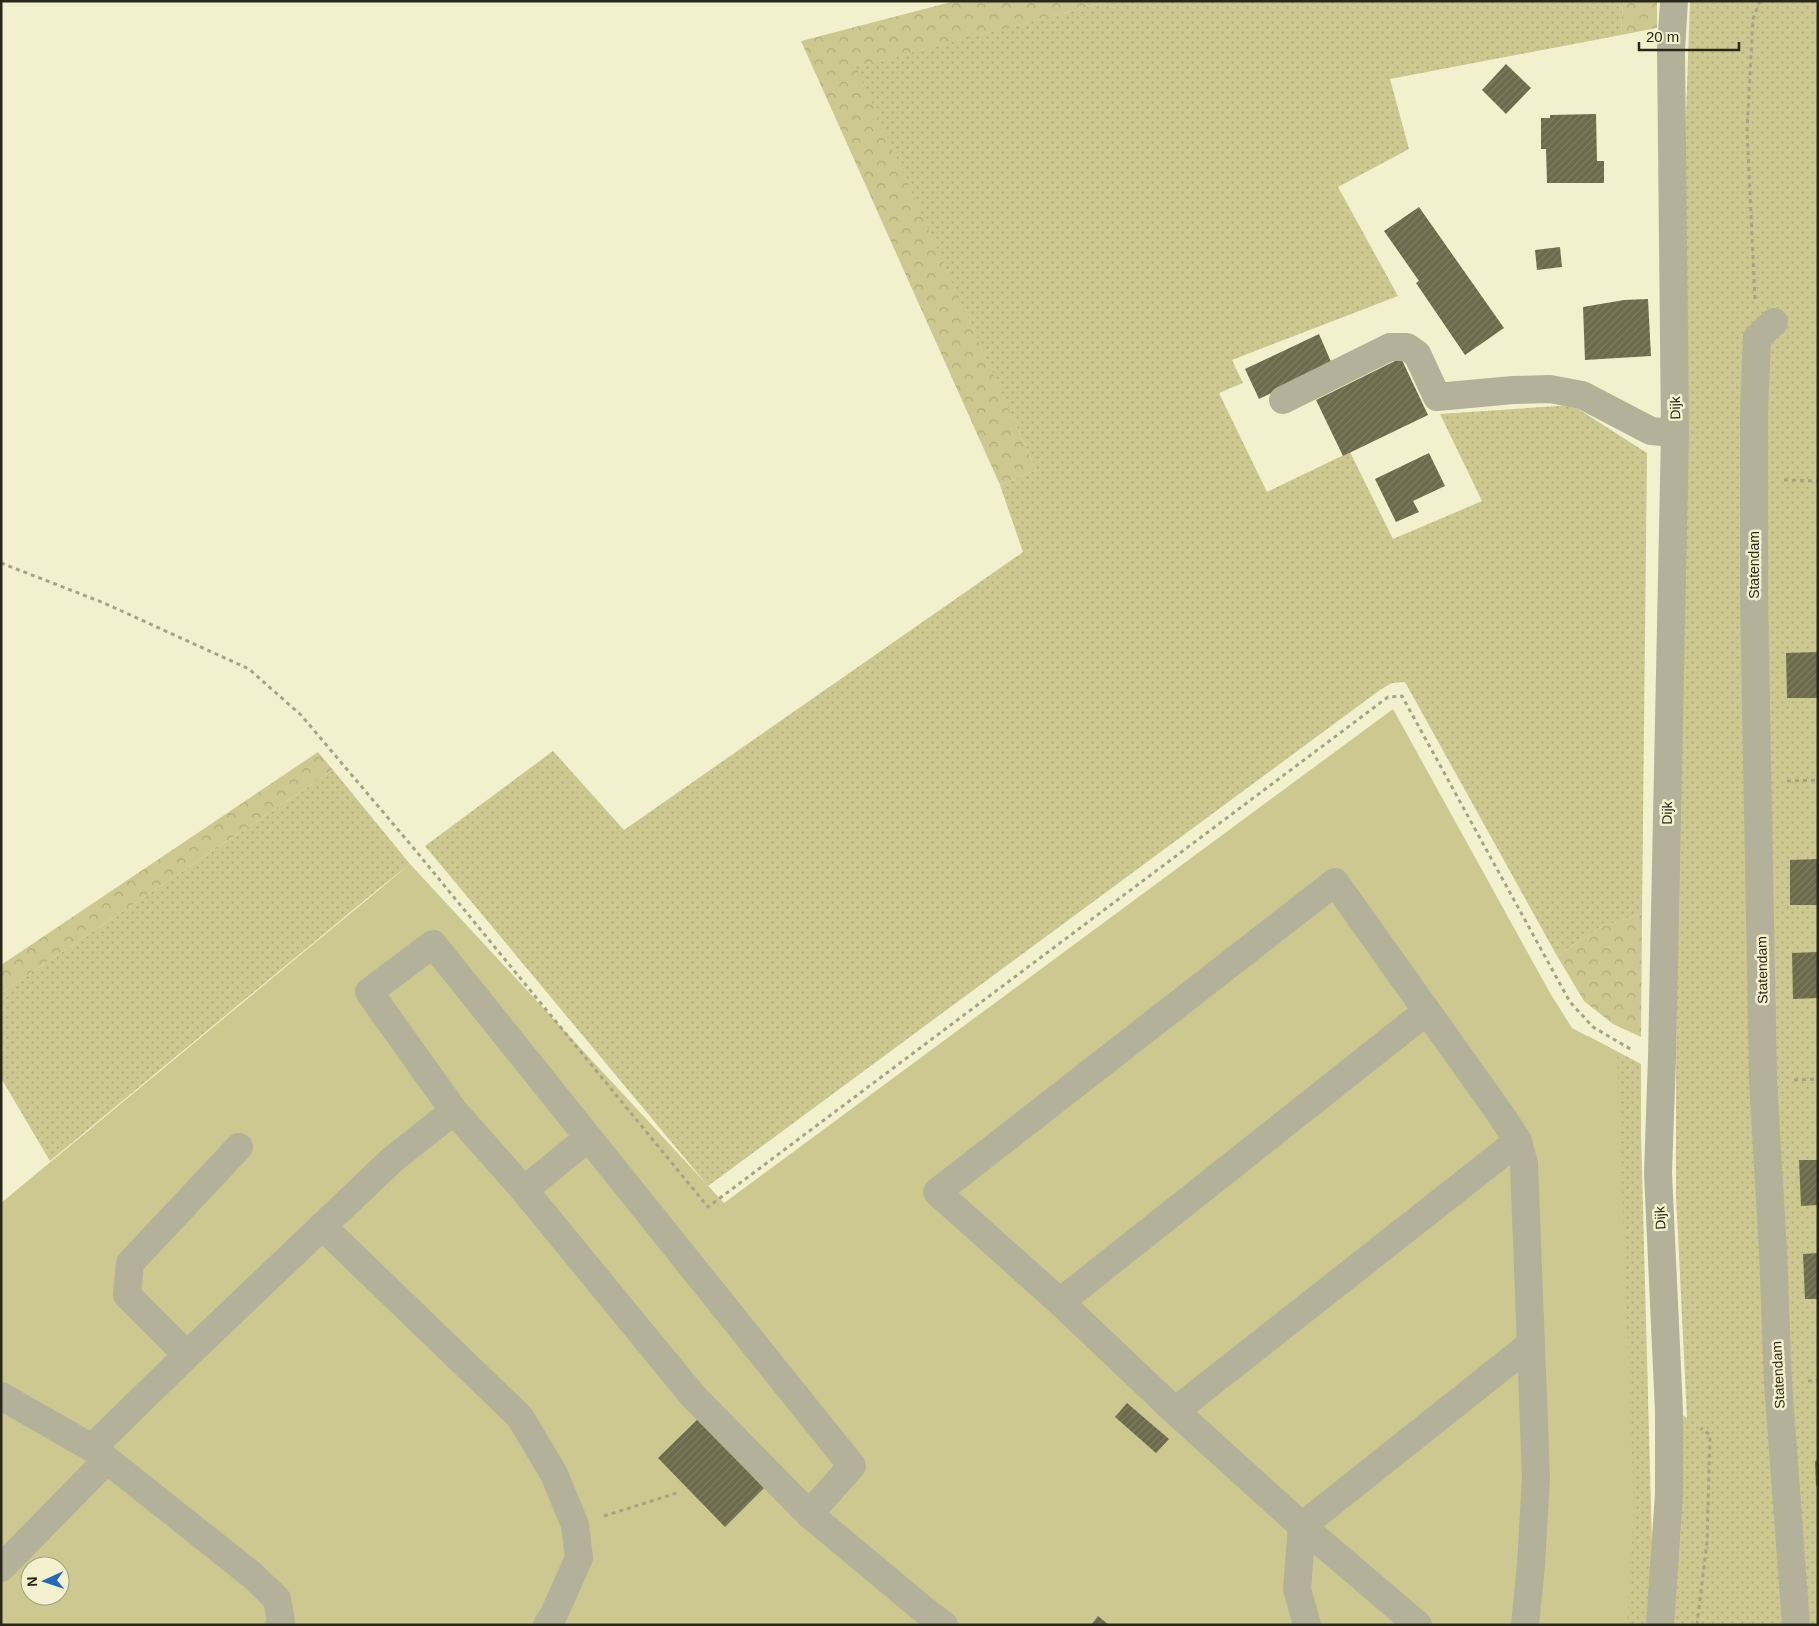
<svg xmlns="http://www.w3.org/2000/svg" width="1819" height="1626" viewBox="0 0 1819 1626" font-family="Arial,sans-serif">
<defs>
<pattern id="grass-dots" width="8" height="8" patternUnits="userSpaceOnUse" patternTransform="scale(1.25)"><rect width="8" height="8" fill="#ccc88f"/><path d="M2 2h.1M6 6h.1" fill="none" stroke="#afac7b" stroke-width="1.8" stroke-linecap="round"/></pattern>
<pattern id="forest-crowns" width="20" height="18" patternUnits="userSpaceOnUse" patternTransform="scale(1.25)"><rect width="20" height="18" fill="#ccc88f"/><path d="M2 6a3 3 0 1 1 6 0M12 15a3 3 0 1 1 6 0" fill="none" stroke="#afac7b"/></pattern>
<pattern id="building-hatch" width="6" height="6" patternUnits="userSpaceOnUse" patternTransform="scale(1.25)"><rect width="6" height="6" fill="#6c6a4a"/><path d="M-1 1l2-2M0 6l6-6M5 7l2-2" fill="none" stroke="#807f66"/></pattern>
</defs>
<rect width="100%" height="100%" fill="#f3f1cd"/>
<path fill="url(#grass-dots)" d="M1110,1H1623L1621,35L1390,79L1409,149L1338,187L1398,296L1232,360L1243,383L1219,393L1267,492L1350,452L1393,539L1482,501L1440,414L1572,405L1647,453L1642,913L1599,928L1557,956L1405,682L1392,683L1380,690L708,1186L425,846L553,751L624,830L1023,552L1000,485L1036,470L855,67Z
M1690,1H1818V1625H1671L1680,1413L1687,1418L1676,1195V1074L1683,198Z
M333,770L410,864L377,890L50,1161L1,1078V993Z
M1588,1036L1641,1064V1134L1652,1545L1648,1625H1540Z"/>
<path fill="url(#forest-crowns)" d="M955,1H1110L856,67L1036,470L1000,485L801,41Z
M1623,1H1657V28L1621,35Z
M318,752L333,770L1,993V965Z
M1642,913L1641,1037L1613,1024L1584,1001L1557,956L1599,928Z"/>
<path fill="#ccc88f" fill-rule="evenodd" d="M1393,709L1550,993L1572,1028L1617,1052L1634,1511L1627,1625H1V1203L410,864L724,1203ZM30,1566H60V1596H30Z"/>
<path fill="url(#building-hatch)" d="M1506,64L1531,88L1506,114L1482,90Z
M1596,114L1597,161H1604V183H1547L1546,149H1541V118H1550V115Z
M1419,207L1504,328L1465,355L1416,283L1419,281L1384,231Z
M1560,247L1562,267L1537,270L1535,250Z
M1648,299L1651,356L1585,360L1583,307L1624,300Z
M1319,334L1332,364L1259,399L1245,369Z
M1401,358L1428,415L1343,456L1316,400Z
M1429,453L1445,486L1413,501L1419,512L1396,522L1375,479Z
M1818,652V698H1787L1786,653Z
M1818,859V905H1790V860Z
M1818,952V998L1793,999L1792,953Z
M1799,1160H1818V1205L1801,1206Z
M1818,1253V1299H1805L1803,1254Z
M1127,1403L1169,1439L1156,1453L1115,1417Z
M698,1419L764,1488L725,1527L658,1458Z
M1818,1460V1486H1816L1815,1461Z
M1098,1616L1109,1625H1091Z"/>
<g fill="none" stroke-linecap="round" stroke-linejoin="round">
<path stroke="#a5a489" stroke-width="3" stroke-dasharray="4 4" stroke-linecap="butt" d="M1755,299L1747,130L1753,19L1760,1
M1784,480L1818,481
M1,563L104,603L249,669L301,715L416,851L708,1207L1388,697L1402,696L1570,1002L1593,1027L1632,1050
M1787,781L1818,780
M1794,1080L1818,1079
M1808,1381L1818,1380
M604,1516L680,1492
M1697,1625L1707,1542L1710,1435L1701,1428"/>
<path stroke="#b3b199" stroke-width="28" d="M1774,322L1757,338L1754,413V597L1763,1081L1773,1251L1778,1383L1796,1625
M1283,400L1390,347H1407L1417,354L1437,397L1513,390L1550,389L1582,395L1651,431L1675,433
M454,1111L369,992L433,944L852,1466L809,1514
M524,1190L588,1138
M322,1226L520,1417L554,1474L575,1525L579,1558L554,1614L547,1625
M1060,1302L1427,1011
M187,1355L127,1295L130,1263L239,1147
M1,1396L92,1448L187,1355L393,1159L454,1111L524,1190L693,1396L809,1514L924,1610L944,1625
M1175,1411L1518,1141
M92,1448L252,1575L277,1599L281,1622L279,1625
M1,1568L107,1460
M1307,1625L1297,1589L1302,1526L1531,1344
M1418,1625L1302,1526L1175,1411L1060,1302L937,1192L1335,882L1501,1115L1518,1141L1524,1164L1536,1478L1531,1565L1525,1625
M1660,1625L1669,1494V1411L1658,1173L1662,1057L1675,433L1671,50L1674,1"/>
</g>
<g text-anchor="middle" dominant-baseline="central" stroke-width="5" stroke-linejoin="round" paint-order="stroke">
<g font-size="14" fill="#28271a" stroke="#f3f1cd">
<text transform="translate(1675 408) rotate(-91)">Dijk</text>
<text transform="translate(1754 565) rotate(-90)">Statendam</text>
<text transform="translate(1667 813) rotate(-89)">Dijk</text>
<text transform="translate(1762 970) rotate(-91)">Statendam</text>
<text transform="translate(1660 1218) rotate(-93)">Dijk</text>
<text transform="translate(1778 1375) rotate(-93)">Statendam</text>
</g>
</g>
<rect width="1819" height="1626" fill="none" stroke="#28271a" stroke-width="5"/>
<g transform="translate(45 1581) rotate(267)"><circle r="24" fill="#f3f1cd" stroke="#a2a085"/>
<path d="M0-4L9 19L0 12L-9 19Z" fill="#226aba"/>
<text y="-8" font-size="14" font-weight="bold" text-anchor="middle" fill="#28271a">N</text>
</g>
<path d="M1639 42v8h100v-8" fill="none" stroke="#28271a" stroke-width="2.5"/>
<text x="1646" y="42" font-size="15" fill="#28271a" stroke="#f3f1cd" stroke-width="4" paint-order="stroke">20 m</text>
</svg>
